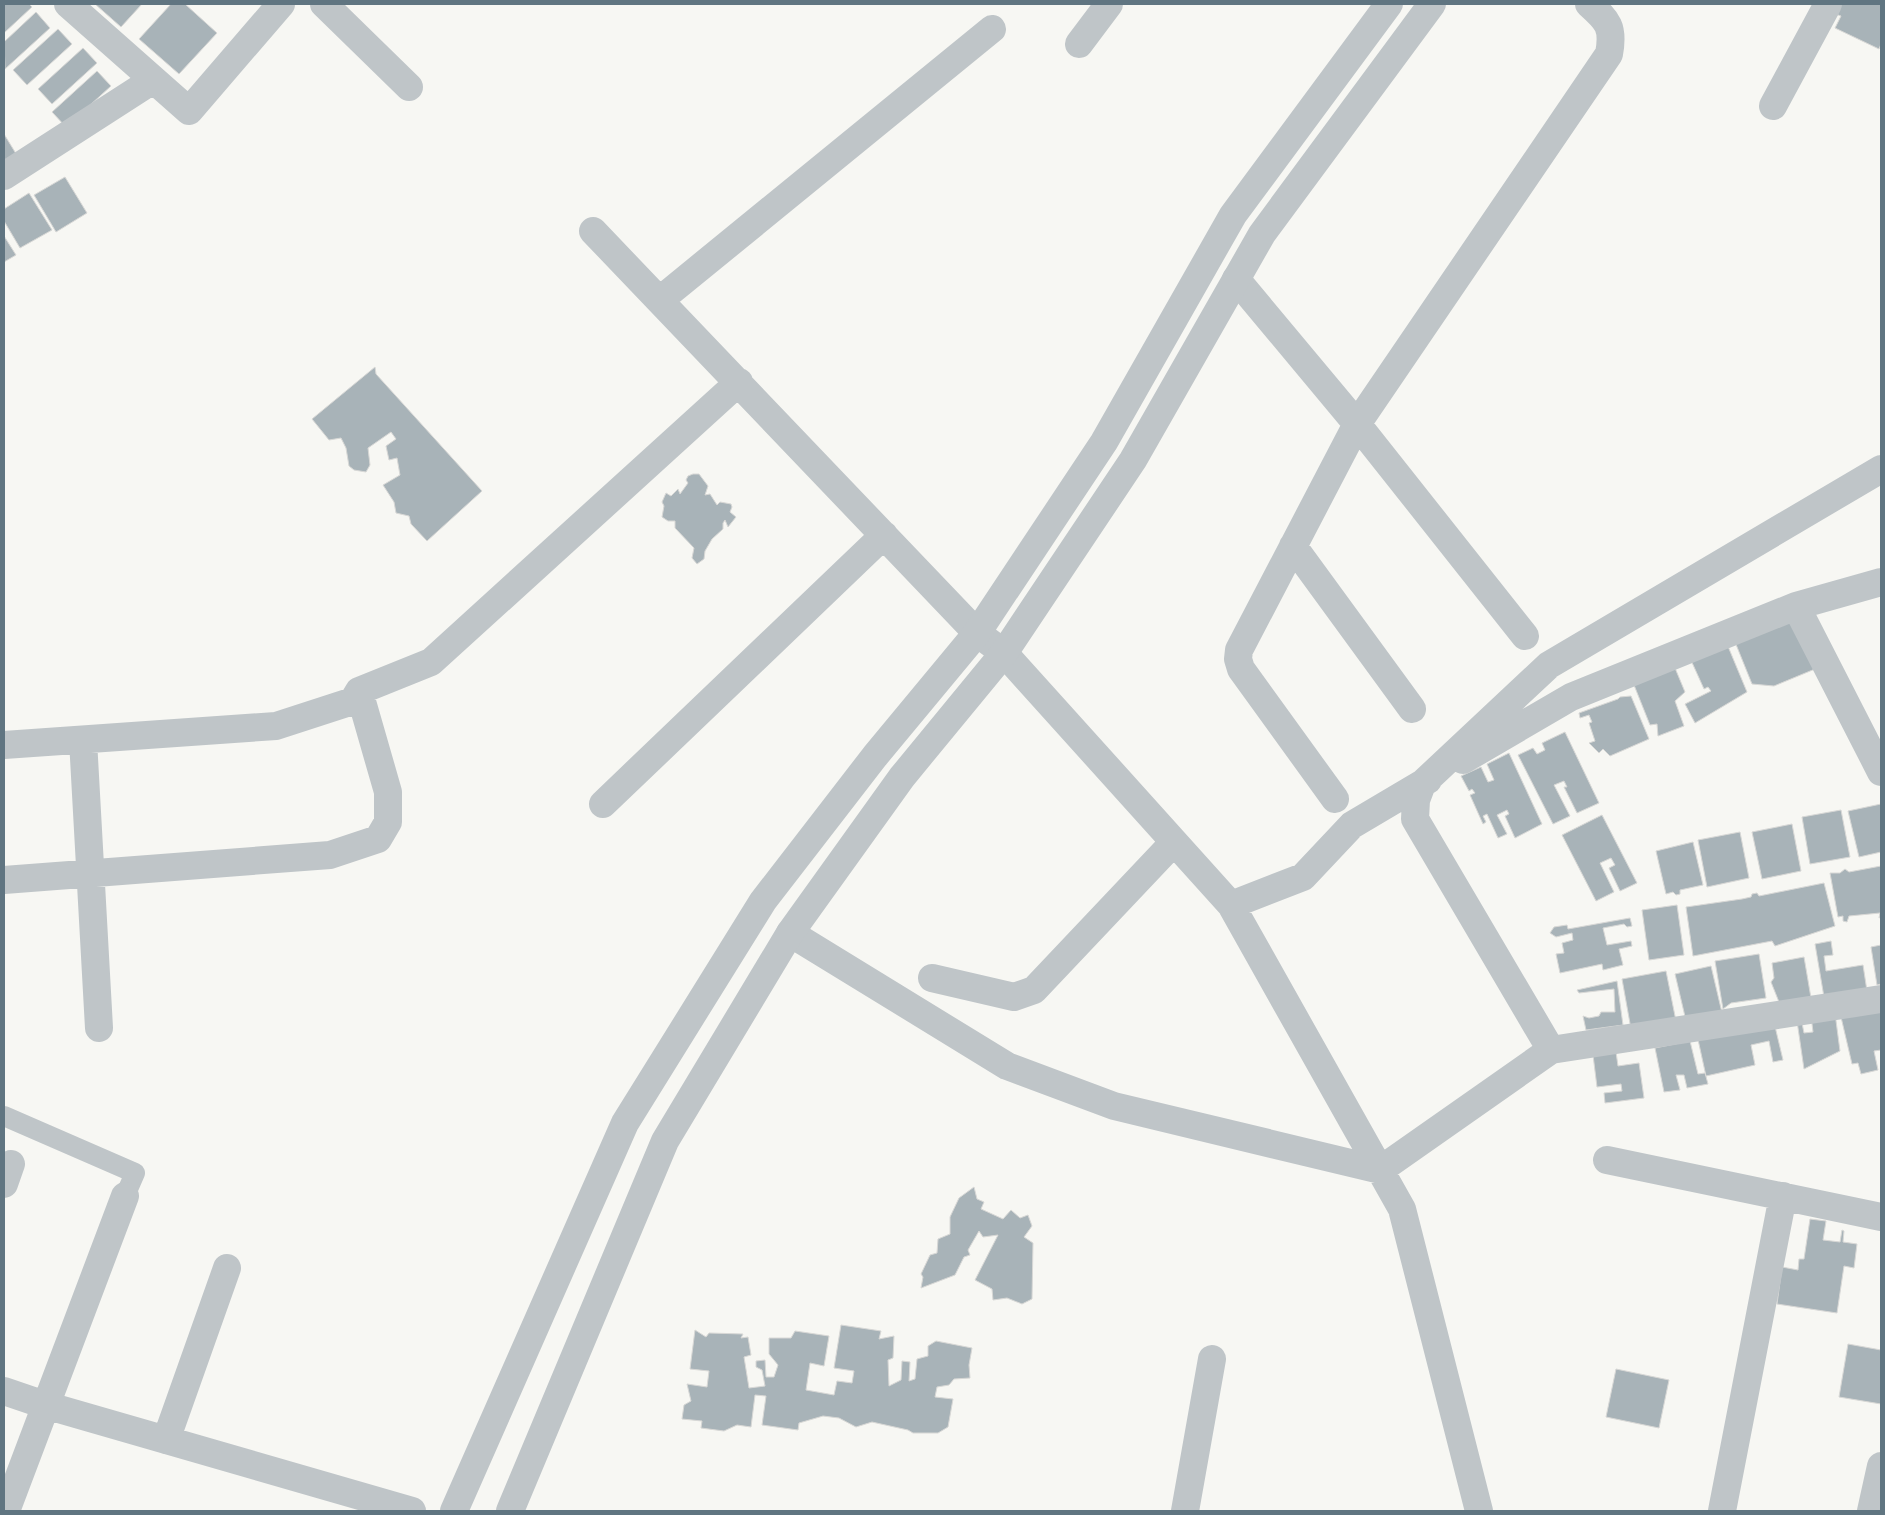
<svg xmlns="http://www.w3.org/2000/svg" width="1885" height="1515" viewBox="0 0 1885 1515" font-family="Signika,sans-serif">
<rect width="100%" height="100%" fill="#f7f7f3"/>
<path fill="#a8b3b8" stroke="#d8d8d6" d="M6,4H29L32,7L4,33V6Z
M95,4H142L121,27Z
M171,4H185L217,33L179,74L139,39Z
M1837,4H1881V44L1879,49L1835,28L1841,16L1833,13Z
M36,12L50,28L5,69L4,42Z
M58,29L72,44L27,85L13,70Z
M83,48L97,63L52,104L38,89Z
M97,71L111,86L66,127L52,112Z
M4,134L18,157L4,166Z
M65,177L87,213L56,232L34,195Z
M29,193L52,230L20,248L4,221V209Z
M4,236L16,255L4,262Z
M375,367L376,374L482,491L427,541L411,524L409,516L396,513L394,502L383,485L400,475L397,458L389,460L386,446L396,439L391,432L368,448L370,465L366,472L354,470L349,466L346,448L341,438L329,440L312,419Z
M693,474H699L708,486L705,495L710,494L717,505L720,502L731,504L732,507L730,512L736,517L728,527L725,520L723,523V529L712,539L705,551L704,559L697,564L692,558L694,548L675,528V521H668L662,517L664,506L662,502L666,493L671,496L678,489L680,494L688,483L686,480L688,476Z
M1792,613L1815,669L1774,686L1752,684L1733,637Z
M1727,644L1747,692L1695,723L1685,704L1711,691L1708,687L1704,689L1690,658Z
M1675,668L1685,692L1675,701L1684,726L1658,736L1657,724L1650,725L1634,685Z
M1631,696L1649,739L1610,756L1603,749L1599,753L1589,743L1595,741L1589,723L1592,722L1589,715L1580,718L1579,713L1618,699L1620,697Z
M1565,732L1599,803L1577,813L1564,787H1567L1564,781L1554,785L1570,816L1553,824L1518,755L1533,748L1537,754L1545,750L1542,743Z
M1509,753L1542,824L1515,838L1505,816L1509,814L1507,810L1497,815L1507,834L1498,838L1487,814L1483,816L1486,822L1483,824L1470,795L1475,793L1472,789L1469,791L1461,776L1481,767L1488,782L1494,780L1487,764Z
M1881,804V852L1859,857L1848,811Z
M1841,810L1850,857L1810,864L1802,817Z
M1602,815L1637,883L1620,891L1609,868L1615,865L1611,858L1600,863L1614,892L1596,901L1562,835Z
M1792,824L1801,871L1762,879L1752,832Z
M1740,832L1749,878L1707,887L1698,840Z
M1693,842L1703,885L1680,890V894L1676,895L1673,892L1666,894L1656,851Z
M1881,866V917L1879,918L1880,913L1849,916L1847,922L1843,921V916L1838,917L1830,873H1840L1845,869L1849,872Z
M1824,883L1835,926L1775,946L1772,941L1693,956L1686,907L1742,899L1751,897L1752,894L1757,893L1759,896Z
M1677,905L1684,955L1649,960L1642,910Z
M1630,918L1632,926L1627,927L1624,924L1603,928L1607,945L1631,941L1632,946L1619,949L1623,965L1603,970L1602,964L1560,973L1556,954L1564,953L1562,943L1573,940L1572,933L1556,937L1550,933L1554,927L1567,925L1568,929Z
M1831,941L1833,955L1824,956L1826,971L1863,965L1867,991L1824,997L1815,944Z
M1881,945V984L1877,985L1871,947Z
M1759,954L1766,998L1731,1003L1723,1009L1715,961Z
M1804,957L1811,998L1781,1007L1771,982L1774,978L1772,963Z
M1711,966L1723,1017L1687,1025L1675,974Z
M1666,971L1676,1021L1631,1029L1622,979Z
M1617,981L1623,1025L1586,1030L1583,1016L1589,1018L1599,1016L1601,1012H1615L1614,989L1579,993L1577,990Z
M1881,1008V1050L1874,1051L1878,1070L1861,1074L1858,1063L1852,1064L1841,1017Z
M1835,1013L1840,1051L1804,1069L1797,1021L1801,1018L1804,1033L1813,1032L1811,1016Z
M1773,1018L1783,1060L1773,1062L1769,1041L1751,1045L1755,1065L1706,1076L1697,1035Z
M1690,1041L1698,1074L1705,1073L1708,1084L1687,1088L1684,1075H1676L1680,1090L1664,1092L1655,1048Z
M1616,1052L1618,1066L1639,1063L1644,1098L1605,1103L1604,1093L1622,1091L1621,1084L1597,1087L1593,1055Z
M974,1187L977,1199L984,1202L981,1209L1003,1219L1011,1210L1020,1218L1028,1215L1032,1226L1024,1237L1033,1243L1032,1299L1022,1304L1007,1298L993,1300L992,1289L975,1280L998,1235L983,1237L979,1231L968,1250L970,1255L964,1257L955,1275L921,1288L923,1277L921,1274L930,1255L937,1253L938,1239L950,1234V1217L959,1198Z
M1810,1219L1826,1221L1823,1240L1840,1242L1842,1230L1844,1231L1843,1242L1857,1244L1854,1268L1844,1266L1837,1313L1777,1304L1782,1267L1798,1270L1799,1259H1804Z
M841,1325L881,1331L879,1339L894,1336L893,1358L888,1360L889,1386L901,1380L902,1361L910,1362L909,1381L915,1379L917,1359L928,1356V1346L936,1341L972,1348L969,1365L970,1378L954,1379L949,1385L937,1387L935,1397L953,1399L948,1427L938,1433H913L908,1430L872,1422L856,1427L839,1418L823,1416L799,1423L798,1430L762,1425L766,1396L755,1395L751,1427L737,1425L724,1431L701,1428L702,1421L682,1419L684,1405L691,1401L687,1384L707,1387L709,1371L690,1369L695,1330L706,1337L709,1333L743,1334L741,1338L748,1337L751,1355L744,1357L749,1388L765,1386L762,1370L756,1367V1361L765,1360L766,1377H774L778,1365L769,1354V1338H791L795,1331L829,1336L824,1366L810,1363L806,1390L834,1395L837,1381L852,1383L854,1371L834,1368Z
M1848,1344L1881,1350V1404L1839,1397Z
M1616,1369L1669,1380L1659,1428L1606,1417Z"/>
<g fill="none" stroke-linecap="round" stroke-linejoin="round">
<path stroke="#bfc5c8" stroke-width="20" d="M4,1116L135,1173L125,1196"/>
<path stroke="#bfc5c8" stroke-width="28" d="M68,4L189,111L281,4
M324,4L409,87
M1079,44L1109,4
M1773,106L1828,4
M4,176L153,80
M593,231L977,633L1004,653L1231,905L1402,1209L1479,1511
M1236,279L1357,424L1525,636
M660,300L992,29
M1293,546L1412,709
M1796,606L1881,772
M83,740L99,1028
M4,745L276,726L353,701L359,691L431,662L739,382
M1463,760L1571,697L1796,606L1881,582
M1335,799L1241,669L1238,659L1239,650L1357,424L1609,54C1614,27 1608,21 1589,4
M603,804L884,535
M4,880L330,855L378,839L388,822V792L359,691
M1231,905L1303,877L1352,825L1428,780
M790,933L1007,1066L1114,1106L1380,1170L1551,1050L1415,819L1416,800L1422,784L1549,665L1881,469
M932,978L1014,997L1034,990L1174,842
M1551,1050L1881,999
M1607,1160L1881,1217
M4,1184L11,1164
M4,1391L45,1405L412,1511
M166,1440L227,1268
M6,1511L125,1196
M1185,1511L1212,1359
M1722,1511L1783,1196
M1871,1511L1881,1466"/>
<path stroke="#bfc5c8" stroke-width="28" d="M454,1511L625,1123L763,901L875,756L977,633L1104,442L1233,215L1389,4
M510,1511L665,1141L790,933L902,777L1004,653L1133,460L1262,234L1432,4"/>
</g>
<rect width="1885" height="1515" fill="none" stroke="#607581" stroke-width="10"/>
</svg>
